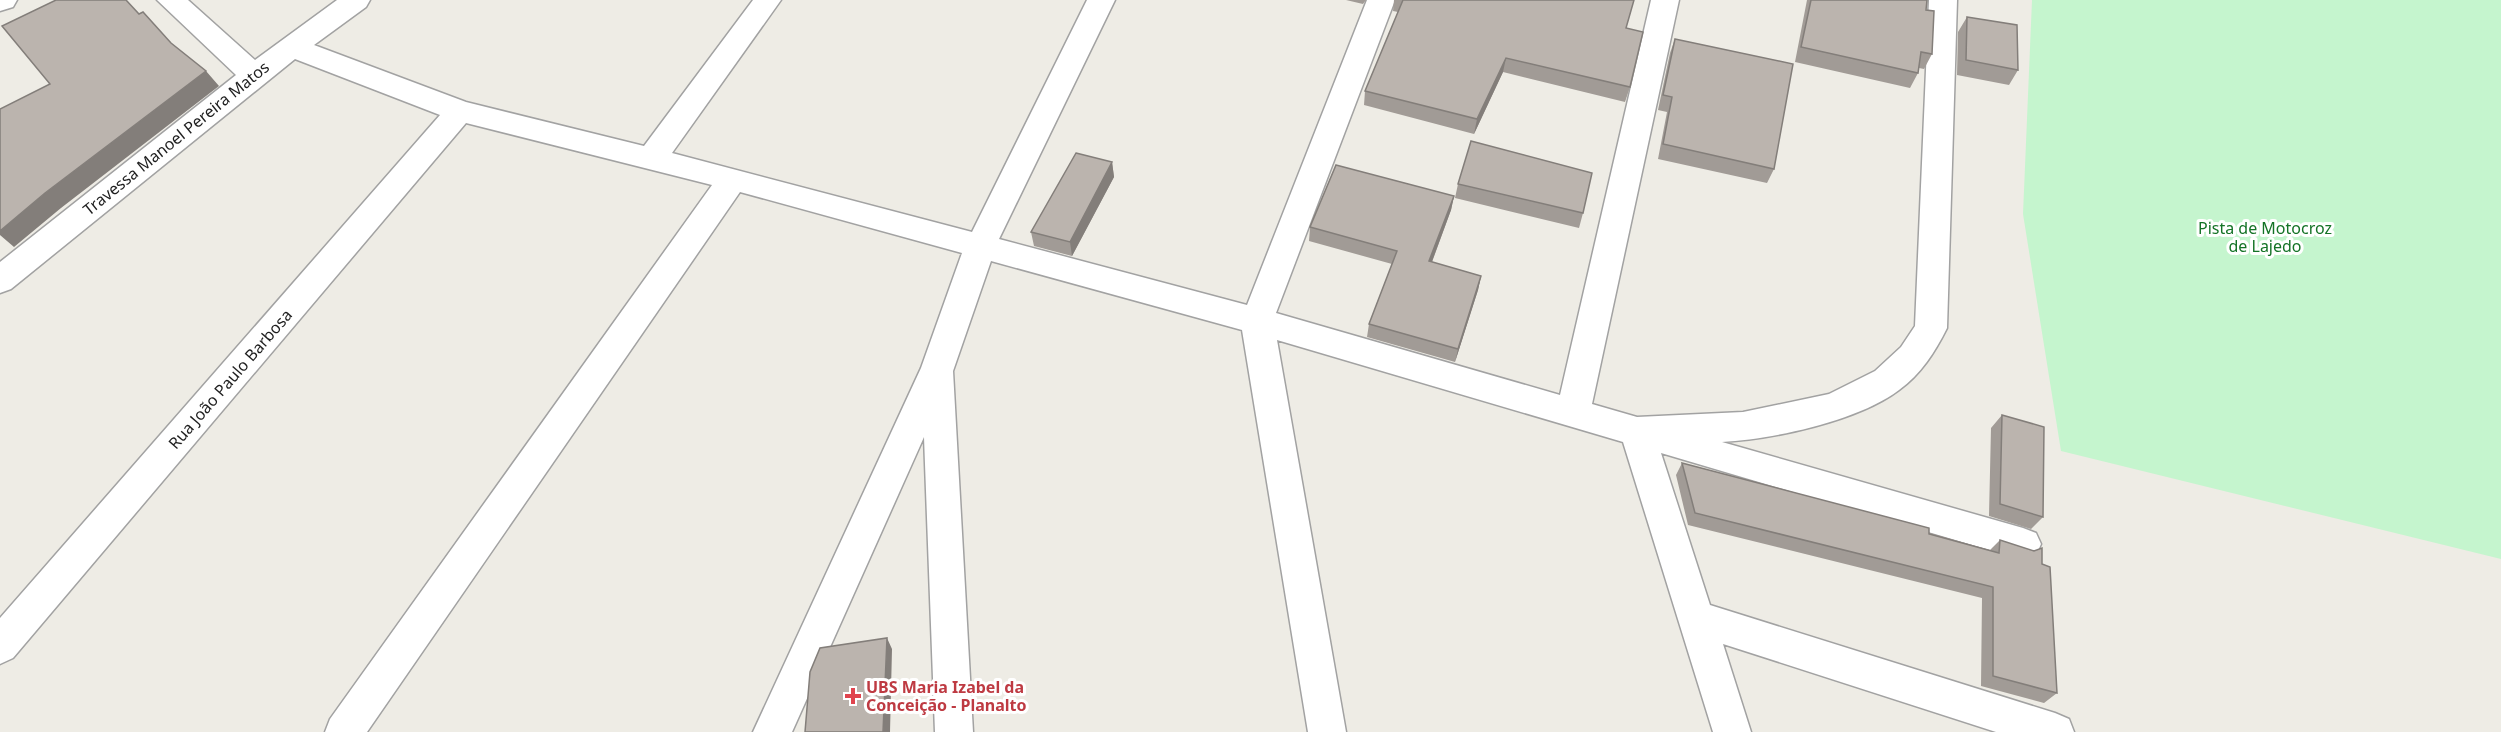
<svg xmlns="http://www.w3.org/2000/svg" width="2501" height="732" viewBox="0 0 2501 732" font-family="'Noto Sans',sans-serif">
<rect width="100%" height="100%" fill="#eeece5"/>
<path fill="#c5f5ce" d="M2032,0H2501V559L2061,451L2023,214Z"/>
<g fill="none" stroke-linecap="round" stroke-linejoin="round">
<defs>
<path id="minor" d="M0,0H17L13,7L0,11Z
M157,0H188L255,60L337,0H370L366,7L314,45L466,102L644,146L753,0H781L672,153L972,232L1087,0H1115L999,239L1247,305L1367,0H1395L1276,313L1560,395L1651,0H1679L1592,404L1637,417L1743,412L1829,394L1875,371L1901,347L1915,326L1929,0H1957L1947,328C1935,352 1921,374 1899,390C1858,421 1774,439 1722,442L2023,528L2036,533L2041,544L2036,555L2023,560L1661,453L1710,605L2055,713L2069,719L2074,732H1996L1723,644L1751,732H1713L1623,442L1277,340L1346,732H1308L1242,330L991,261L953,371L973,732H935L924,437L792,732H753L921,368L962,253L740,192L367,732H325L330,719L712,185L466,123L13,658L0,664V618L440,115L295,59L11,289L0,293V262L236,75Z"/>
</defs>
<use href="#minor" stroke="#a2a2a2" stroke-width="3"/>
<use href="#minor" fill="#fff" fill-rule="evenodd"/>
</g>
<path fill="#a19b96" d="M1346,0H1366L1363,4Z
M1394,0H1634L1626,28L1630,87L1625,102L1503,72L1474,134L1364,105L1365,91L1398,12L1393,11Z
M1807,0H1927L1926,10L1932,54L1924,69L1919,68L1918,73L1910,88L1795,62Z
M1967,17L2018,70L2009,85L1957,75L1958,32Z
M1675,39L1774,169L1767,183L1658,159L1667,112L1658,110L1670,53Z
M1112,162L1114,177L1072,256L1034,246L1031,232Z
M1458,184L1583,213L1579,228L1455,198Z
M1454,196L1451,210L1432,262L1481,276L1478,290L1455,362L1367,337L1369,324L1392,264L1309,241L1310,227Z
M2002,415L2043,517L2031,529L1989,516L1991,428Z
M1682,463L1990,550L2000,540L2042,564L2057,693L2044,703L1981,686L1982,598L1688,525L1676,475Z"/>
<path fill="#837e7a" d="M1506,58L1503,72L1474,134L1477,119Z
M206,71L219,86L61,208L14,247L0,235V231L45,193Z
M1112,162L1114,177L1072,256L1070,242Z
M1454,196L1451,210L1427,275L1429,261Z
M1481,276L1478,290L1455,362L1458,349Z
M887,638L892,649L890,732H883Z"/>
<path fill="#bbb4ae" stroke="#837e7a" stroke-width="1.5" d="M56,0H126L139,14L143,12L171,43L206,71L45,193L0,231V109L50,84L2,26Z
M1403,0H1634L1626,28L1643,32L1630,87L1506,58L1477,119L1365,91Z
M1811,0H1927L1926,10L1934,11L1932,54L1921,52L1918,73L1801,47Z
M1967,17L2017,25L2018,70L1966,60Z
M1675,39L1793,64L1774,169L1663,144L1672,97L1663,95Z
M1471,141L1592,173L1583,213L1458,184Z
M1076,153L1112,162L1070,242L1031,232Z
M1336,165L1454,196L1429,261L1481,276L1458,349L1369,324L1397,251L1310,227Z
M2002,415L2044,427L2043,517L2000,504Z
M1682,463L1929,528V534L1999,553L2000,540L2034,551L2042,548V564L2050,567L2057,693L1993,676V587L1695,513Z
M887,638L883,732H805L810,672L820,648Z"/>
<path fill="#e0444e" stroke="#fff" stroke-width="2" d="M850 687h6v6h6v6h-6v6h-6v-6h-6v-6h6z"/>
<g text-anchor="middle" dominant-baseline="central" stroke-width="6" stroke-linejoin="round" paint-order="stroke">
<g font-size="16" fill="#1e1e1e" stroke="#fff">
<text transform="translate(176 138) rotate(-39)">Travessa Manoel Pereira Matos</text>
<text transform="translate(230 379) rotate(-49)">Rua João Paulo Barbosa</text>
</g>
<g font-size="16" fill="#147326" stroke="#fff">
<text x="2265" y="228">Pista de Motocroz<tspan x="2265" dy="18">de Lajedo</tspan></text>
</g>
<g font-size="16" font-weight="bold" fill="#be3a42" stroke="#fff" text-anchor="start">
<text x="866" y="687">UBS Maria Izabel da<tspan x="866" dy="18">Conceição - Planalto</tspan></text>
</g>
</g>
</svg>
